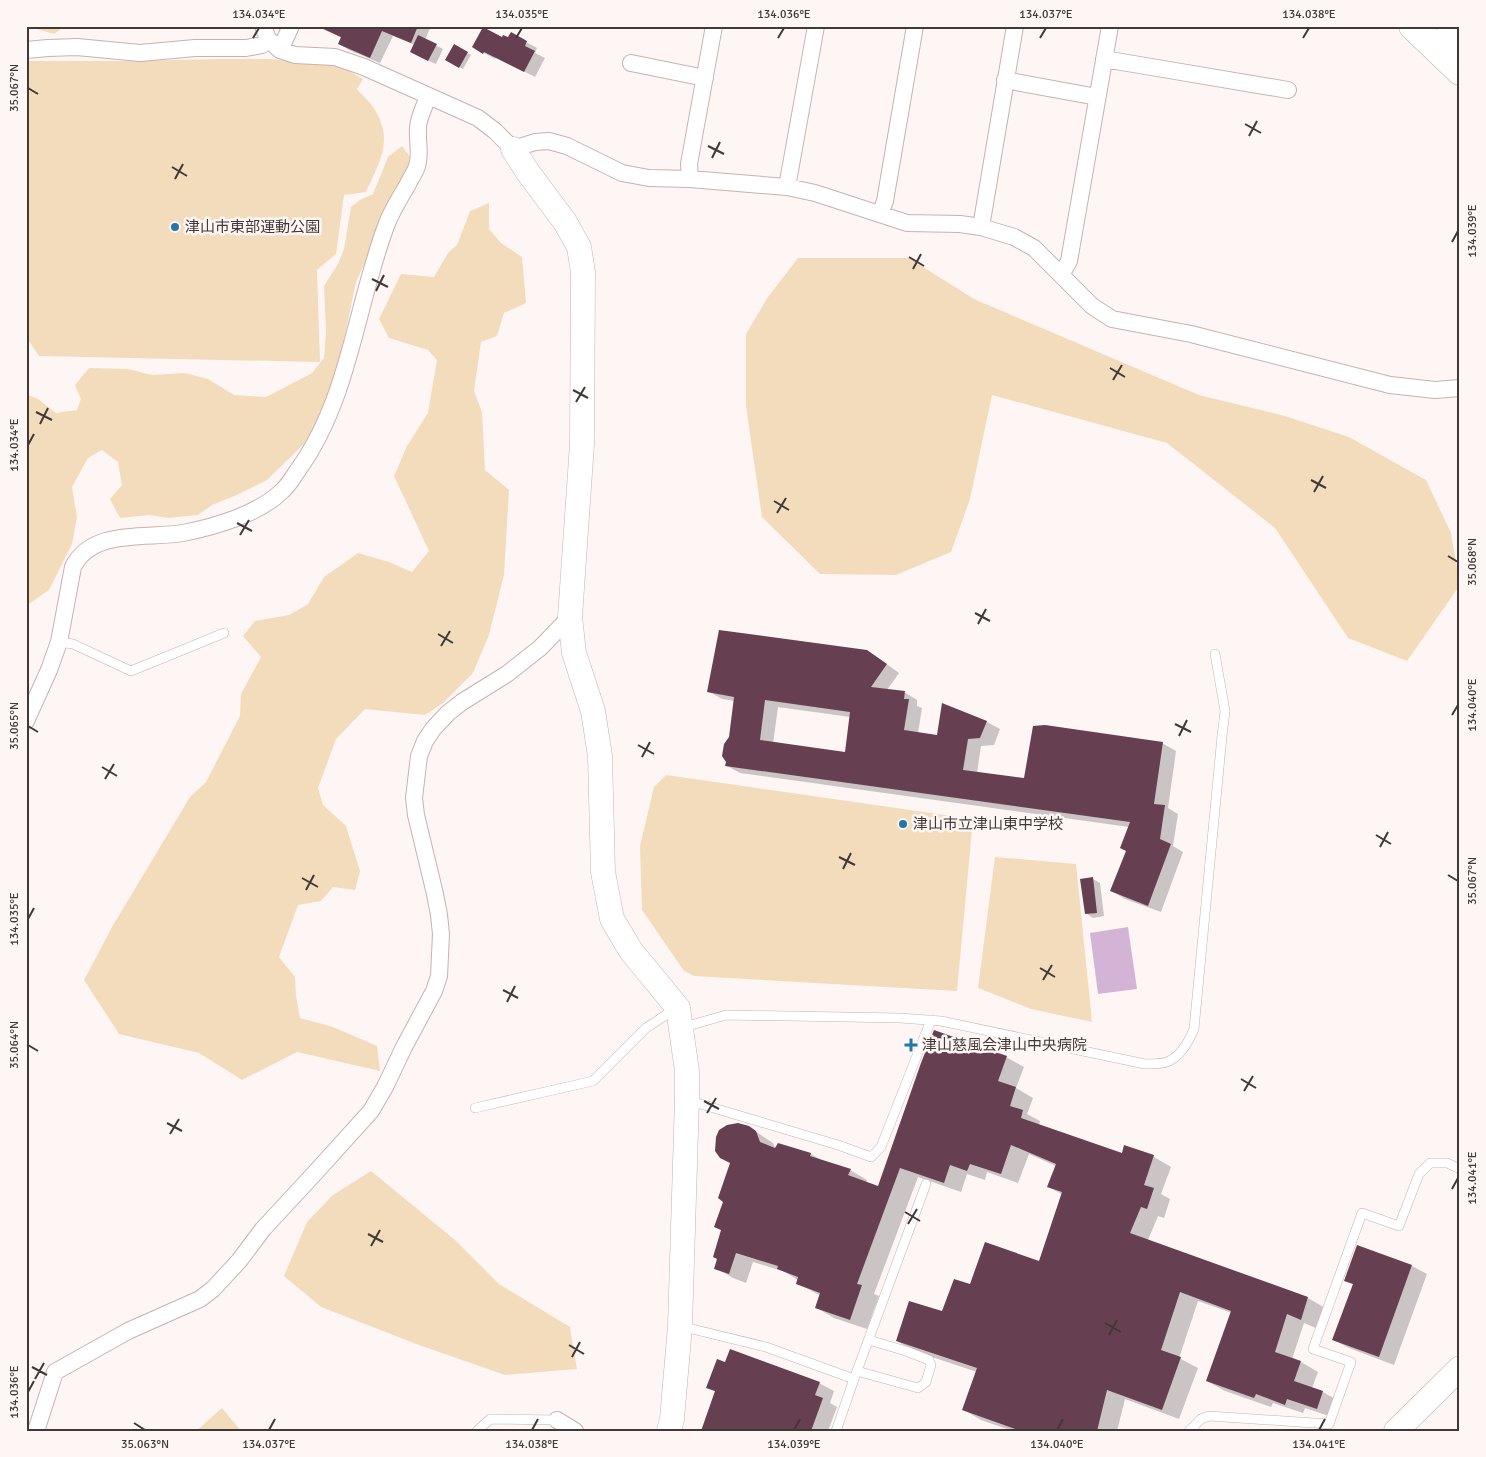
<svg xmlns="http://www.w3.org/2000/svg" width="1486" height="1457" viewBox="0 0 1486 1457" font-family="Signika,'Noto Sans JP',sans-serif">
<rect width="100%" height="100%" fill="#fef5f5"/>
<path fill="#f2dcbb" d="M26,26H65L54,34Z
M222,59H268L321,63L344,68L363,79L357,89C363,96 371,103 375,110C394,141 379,163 366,192L344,195L336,254L317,270L320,362L39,356L26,337V61H125Z
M402,146L410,157L404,179L356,282L344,340L328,399L307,441L267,480L237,495L212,505L198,515L168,518L150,515L120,518L110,499L122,485L118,462L102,450L88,458L72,487L77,517L72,544L49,590L26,606V394L38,399L56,413L77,410L81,399L75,385L89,368L128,369L152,375L185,373L208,379L234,395L266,397L312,373L324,358L326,331L324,286L338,264L344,249L351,207L360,200L373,194L388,157Z
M489,203V229L501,243L522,257L526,303L504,313L497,336L481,342L474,391L482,412L485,470L509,490L504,575L489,635L473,673L443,703L425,715L365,709L336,739L318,788L323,805L346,826L360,871L355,890L333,887L321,901L298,905L279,957L295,977L296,996L300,1018L333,1027L377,1046L380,1071L297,1052L242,1080L199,1053L119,1034L84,980L112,927L190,797L206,782L240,716L241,694L261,657L243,636L255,621L289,615L308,604L324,577L358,553L389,562L412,572L429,551L394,476L407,446L428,413L437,360L428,350L389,338L379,319L401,274L434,277L448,253L457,245L470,211Z
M798,258H909L974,299L1199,395L1285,416L1349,437L1426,480L1451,533L1460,585L1407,661L1348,638L1275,528L1167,443L992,395L970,499L951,552L896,575L820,574L762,517L746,406V334L768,297Z
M666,775L973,819L957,991L694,976L684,971L642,910L640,846L654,787Z
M995,857L1076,864L1092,1022L1031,1009L978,988Z
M371,1171L455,1240L499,1284L570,1327L577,1369L505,1375L419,1345L321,1307L284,1276L307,1222L333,1195Z
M222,1408L241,1431H196Z"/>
<path fill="#d4b4d6" d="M1128,927L1137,989L1098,994L1090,933Z"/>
<path fill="#0003" fill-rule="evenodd" d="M316,26H431L425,40L443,49L436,64L418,56L415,45L393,36L380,63L349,50L339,44L342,38Z
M511,34L537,48L535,53L545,58L535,77L496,57L495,59L473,47L503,38L509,39Z
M454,46L471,55L463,69L447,60Z
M881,660L899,673L887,690L904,692L917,700V706L922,708L918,733L938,737L987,722L1000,729L994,745L981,746L977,773L1025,779L1162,743L1176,751L1168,808L1178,814L1173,846L1183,852L1161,912L1125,899L1112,891L1127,851L1129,827L740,773L727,766L735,701L722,699L708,691ZM778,707L850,717L846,754L773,744Z
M1093,879L1100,883L1104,916L1093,918L1086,913Z
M1006,1057L1024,1067L1016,1088L1033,1098L1027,1114L1040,1121L1039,1125L1122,1154L1125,1147L1154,1157L1171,1167L1161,1194L1170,1199L1164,1218L1158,1216L1148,1240L1308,1298L1325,1308L1318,1329L1304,1323L1292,1359L1301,1362L1318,1372L1312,1388L1323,1392L1340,1402L1335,1418L1305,1408L1303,1413L1273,1403L1271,1407L1225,1391L1207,1381L1232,1313L1198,1301L1179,1358L1198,1368L1179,1419L1125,1399L1117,1431H1013L981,1420L964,1410L977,1372L914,1351L897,1341L943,1313L971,1285L1039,1262L1063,1195L1049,1187L1056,1166L1029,1154L1018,1183L987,1172L985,1180L967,1174L961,1192L918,1177L874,1294L879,1296L867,1329L834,1318L817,1308L821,1296L797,1283L798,1280L783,1271L753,1262L746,1283L733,1278L716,1268L749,1127L773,1143L776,1150L778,1145L811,1154L823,1161L850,1170L867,1180L866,1183L879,1187Z
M1358,1246L1412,1266L1427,1274L1394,1365L1349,1348L1334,1340L1354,1285L1346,1280Z
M819,1383L834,1391L830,1403L837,1407L828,1431H702L716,1392L708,1388Z"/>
<path fill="#663f50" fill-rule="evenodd" d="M317,26H418L411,43L382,31L370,58L338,44L341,37Z
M483,27L502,37L503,35L508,37L511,32L527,41L525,46L535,51L524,72L484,52L483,54L472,47Z
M418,35L437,44L428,61L410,52Z
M454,44L468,52L459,68L445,60Z
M719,630L867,650L887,664L871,687L905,691L904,699H909L904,730L937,735L942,703L987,721L980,738L968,739L963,770L1024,778L1033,726L1045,725L1163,742L1154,804L1165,805L1160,839L1171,844L1148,906L1110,891L1126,851L1120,848L1130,822L725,766L726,762L722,756L724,744L729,737L734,697L707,692ZM765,700L850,712L845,752L760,740Z
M1093,877L1097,913L1085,914L1080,879Z
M934,1030L1007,1056L998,1081L1016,1087L1010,1106L1023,1110L1021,1118L1122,1153L1124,1145L1154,1155L1144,1185L1154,1188L1147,1209L1141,1207L1130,1233L1308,1297L1301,1320L1287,1314L1275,1352L1301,1361L1294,1381L1323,1391L1317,1409L1287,1399L1285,1405L1256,1394L1254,1398L1206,1381L1231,1311L1180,1292L1161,1350L1181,1357L1162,1410L1107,1390L1097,1431H1021L962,1410L977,1368L896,1341L909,1301L942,1311L954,1279L970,1284L985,1242L1039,1261L1062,1192L1047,1187L1056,1164L1011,1145L1001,1174L970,1164L967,1171L950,1165L944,1183L900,1168L857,1284L862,1285L850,1320L815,1308L820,1293L796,1284L798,1277L777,1269L778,1266L736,1253L729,1274L714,1269L717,1259L713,1257L721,1230L714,1227L723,1202L718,1198L730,1163L720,1158L715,1151L716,1137L719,1130L727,1125L738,1123L749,1126L756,1131L760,1142L775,1148L778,1143L811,1153L810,1156L851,1169L848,1175L878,1186L921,1063Z
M1357,1245L1412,1265L1379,1357L1332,1340L1353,1284L1344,1281Z
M730,1349L820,1382L815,1395L823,1398L811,1431H701L715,1391L706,1388L717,1359L725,1362Z"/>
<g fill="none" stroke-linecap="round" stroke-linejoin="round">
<defs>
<path id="lane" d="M59,642L73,644L131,671L224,633
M681,1028L726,1015L900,1018L941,1021L1145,1064C1152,1063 1163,1065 1169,1061C1182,1055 1189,1041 1194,1029L1222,736L1225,711L1215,654
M687,1100L838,1145L871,1157L881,1147L931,1020
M475,1108L593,1081L646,1028L675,1009
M680,1326L766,1347L854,1379
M857,1371L918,1388L926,1382L931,1365L929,1360L906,1351L869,1340
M477,1431L490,1419L557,1420
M836,1431L854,1379L926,1184
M1189,1431L1201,1419L1209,1416L1329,1424L1351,1362L1313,1349L1362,1213L1399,1226L1419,1174L1430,1163H1447L1460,1169"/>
<path id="street" d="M263,26L268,39L280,50L295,55L335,57L364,67L478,118L495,131L513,149L535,142L549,141L567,146L622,173L649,178L690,179L787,187L815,193L907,223L960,224L981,227L1014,237L1034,248L1092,306L1112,319L1191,334L1390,385L1435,390L1460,388
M26,50L48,48L77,47L140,53L195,48H246L262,45L268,39
M280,50L291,26
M1104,59L1288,90
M631,63L705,78
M1005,80L1097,97
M690,179L689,164L714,26
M787,187L816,26
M880,214L885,201L915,26
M981,227L1015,26
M1061,275L1069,261L1110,26
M26,721L49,670L59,642L73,567C92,528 148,539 183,533C214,527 259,514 282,491C289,485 293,477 298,470C349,400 356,306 386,226C391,212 399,199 407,186C410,179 415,173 417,166C421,154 417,141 418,128C418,118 425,106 428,96
M557,1420L575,1431
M36,1431L55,1372L128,1331L200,1299L213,1289L239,1261L263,1229L314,1174L371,1111L385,1087L404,1047L434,991L439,976L441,934L439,915L435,894L416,815L414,798L419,756L425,741L433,729L448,713L462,702L507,674L526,659L540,648L570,617"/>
<path id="secondary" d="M513,149L527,171L565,222L579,247L583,272L582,444L570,617L574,653L593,711L600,756L603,872L612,919L631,951L678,1008L687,1071V1099L680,1326L672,1419L669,1431
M1396,1431L1460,1368"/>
<path id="highway" d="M1413,26L1460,71
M1451,26L1460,35"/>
</defs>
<use href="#lane" stroke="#c7b2b1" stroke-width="10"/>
<use href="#street" stroke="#c7b2b1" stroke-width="18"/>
<use href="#secondary" stroke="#c7b2b1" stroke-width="25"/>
<use href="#highway" stroke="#c7b2b1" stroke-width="29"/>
<use href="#lane" stroke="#fff" stroke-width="9"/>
<use href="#street" stroke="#fff" stroke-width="16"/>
<use href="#secondary" stroke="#fff" stroke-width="24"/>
<use href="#highway" stroke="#fff" stroke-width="28"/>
</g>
<path fill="none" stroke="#413838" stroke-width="2" d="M253,38L259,28M516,38L522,28M778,38L784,28M1040,38L1046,28M1303,38L1309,28M28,88L38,94M1245,124L1261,133M1249,136L1257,121M708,146L724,154M712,158L720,142M172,167L187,176M175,179L183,164M1452,242L1458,231M909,257L924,266M913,269L921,254M372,279L388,287M376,291L384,275M1110,368L1125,377M1113,380L1122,365M573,390L588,398M576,402L585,387M36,412L52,420M40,424L48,408M28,445L34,434M1311,480L1326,488M1314,492L1323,476M774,501L789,510M777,513L786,498M237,523L252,531M240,535L249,520M1448,556L1458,562M975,613L990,621M978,624L986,609M438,634L453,643M441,646L450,631M1452,715L1458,705M1175,724L1191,732M28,726L38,732M1179,736L1187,720M638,745L654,754M642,757L650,742M102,767L117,776M105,779L114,764M1376,835L1391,844M1380,847L1388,832M839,857L855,865M843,869L851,853M1448,875L1458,881M302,878L318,887M306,890L314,875M28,919L34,908M1040,968L1055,977M1043,980L1052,965M503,990L518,998M507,1002L515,986M28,1045L38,1051M1241,1079L1256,1088M1244,1091L1253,1076M704,1101L719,1109M707,1113L716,1098M167,1123L182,1131M170,1134L179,1119M1452,1189L1458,1178M905,1212L920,1221M908,1224L917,1209M368,1234L383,1242M371,1246L380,1230M1105,1323L1121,1332M1109,1335L1117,1320M569,1345L584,1354M572,1357L580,1342M32,1367L47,1375M35,1379L44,1363M28,1392L34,1381M134,1423L145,1430M269,1430L275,1419M532,1430L538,1419M794,1430L800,1419M1057,1430L1063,1419M1319,1430L1325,1419"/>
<g fill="#2677a8" stroke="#fef5f5" stroke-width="2">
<circle cx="175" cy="227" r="5"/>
<circle cx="903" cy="824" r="5"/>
<path d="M908.5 1037.5h5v5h5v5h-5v5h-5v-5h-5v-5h5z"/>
</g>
<g text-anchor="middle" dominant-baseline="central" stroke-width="5" stroke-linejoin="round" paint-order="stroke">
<g font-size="15" fill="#413838" stroke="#fef5f5" text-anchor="start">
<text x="185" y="227">津山市東部運動公園</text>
<text x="913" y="824">津山市立津山東中学校</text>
<text x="922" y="1045">津山慈風会津山中央病院</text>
</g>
</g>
<rect width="1486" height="1457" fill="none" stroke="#fef5f5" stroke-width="55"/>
<rect x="28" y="28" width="1430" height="1402" fill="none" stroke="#413838" stroke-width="2"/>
<g font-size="12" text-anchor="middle" fill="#413838">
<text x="259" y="18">134.034°E</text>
<text x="522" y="18">134.035°E</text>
<text x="784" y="18">134.036°E</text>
<text x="1046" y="18">134.037°E</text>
<text x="1309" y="18">134.038°E</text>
<text transform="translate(14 88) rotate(-90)" y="4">35.067°N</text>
<text transform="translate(1472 231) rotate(-90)" y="4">134.039°E</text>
<text transform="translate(14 445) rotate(-90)" y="4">134.034°E</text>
<text transform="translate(1472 562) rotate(-90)" y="4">35.068°N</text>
<text transform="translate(1472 705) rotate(-90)" y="4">134.040°E</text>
<text transform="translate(14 726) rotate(-90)" y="4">35.065°N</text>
<text transform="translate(1472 881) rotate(-90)" y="4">35.067°N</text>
<text transform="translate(14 919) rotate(-90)" y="4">134.035°E</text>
<text transform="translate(14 1045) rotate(-90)" y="4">35.064°N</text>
<text transform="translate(1472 1178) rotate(-90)" y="4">134.041°E</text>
<text transform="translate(14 1392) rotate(-90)" y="4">134.036°E</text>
<text x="145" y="1448">35.063°N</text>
<text x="269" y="1448">134.037°E</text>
<text x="532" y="1448">134.038°E</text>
<text x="794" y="1448">134.039°E</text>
<text x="1057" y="1448">134.040°E</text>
<text x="1319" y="1448">134.041°E</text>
</g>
</svg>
